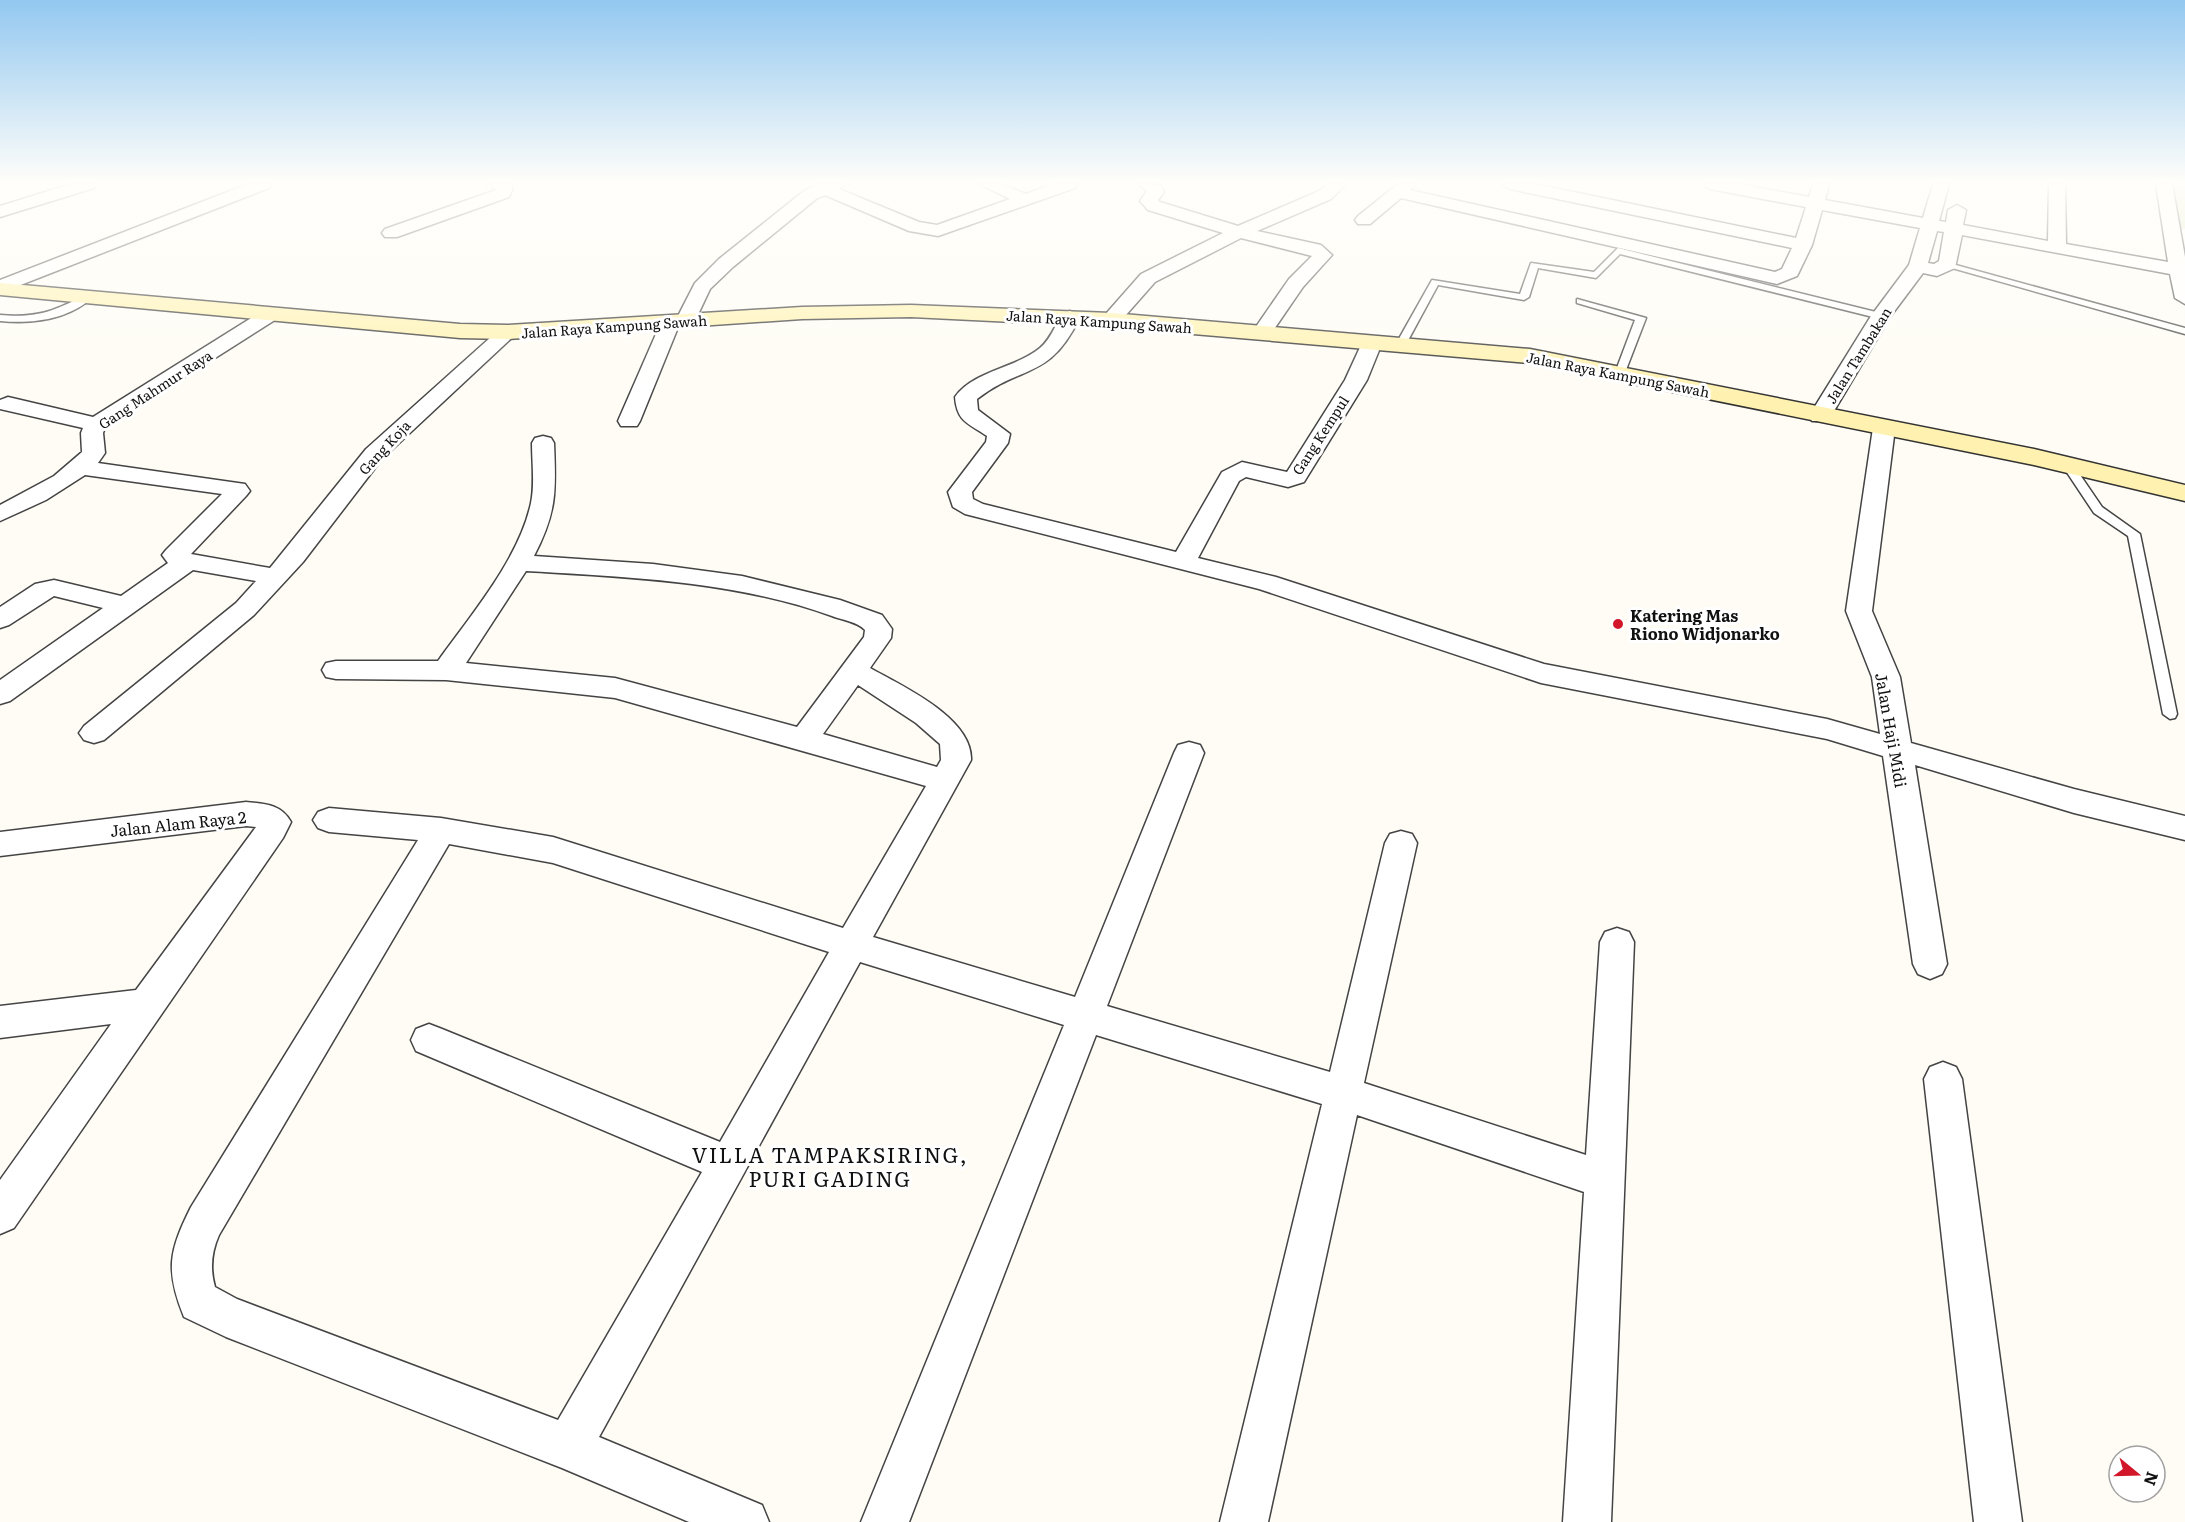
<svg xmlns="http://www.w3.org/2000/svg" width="2185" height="1522" viewBox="0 0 2185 1522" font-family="Literata,serif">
<rect width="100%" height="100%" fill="#fffcf5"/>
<path fill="#dce6c1" d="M2171,184H2185V229L2177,228Z"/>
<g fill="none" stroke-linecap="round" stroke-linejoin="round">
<defs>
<path id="lane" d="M1618,248L1884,314L1886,316L1881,319L1620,254L1596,278L1538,268L1529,297L1524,300L1438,285L1405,346L1396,344L1432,280L1520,294L1531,263L1594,272Z
M1945,262L2185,328V334L1945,266Z
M85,295L93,297C68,320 32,324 0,321V315C36,318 53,312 85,295Z
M1577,299L1646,318L1624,375L1615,373L1635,320L1577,303Z
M2068,462L2072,463L2102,507L2140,534L2177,714L2175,718L2170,719L2163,714L2128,536L2094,513L2062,465Z"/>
<path id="street" d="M71,184H96L94,188L0,217V206Z
M248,184H271L269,188L0,293V280Z
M490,184H510L513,188L509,197L397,237H385L382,233L385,229L496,190Z
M818,184H844L839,189L919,222L937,225L1010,199L979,184H1002L1026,194L1053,184H1077L1075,188L938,236L909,231L825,195L816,199L733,267L710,289L693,325H679L640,421L637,426H621L618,421L663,318H677L695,283L719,259L804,191Z
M1139,184L1161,185L1164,192L1158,200L1160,202L1238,226L1319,191L1328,184H1346L1331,199L1257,231L1321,245L1332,255L1303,287L1268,338H1254L1251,334L1289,279L1312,256L1241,238L1155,282L1118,324H1104L1101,320L1104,316L1141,274L1223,233L1148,210L1140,201L1147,191Z
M1398,184H1416L1410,190L1775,272L1782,269L1792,248L1510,189L1502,184H1535L1796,238L1806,207L1710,189L1702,184H1738L1809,197L1813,184H1829L1825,200L1923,218L1933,184H1949L1939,221L1946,222L1948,210L1957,205L1966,210L1963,225L2048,241L2049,184H2065L2066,244L2168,262L2156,184H2172L2185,257V304L2175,298L2170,274L1962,235L1955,268L1937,276L1923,273L1890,317L1831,416L1828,421H1812L1809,416L1871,316L1909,265L1920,228L1822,210L1812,245L1799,272L1797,276L1777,284L1401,198L1370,224H1358L1355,220L1358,216ZM1937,231L1944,232L1939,261L1934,264L1928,263Z
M271,308L281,314L278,318L105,428L103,433L105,453L98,463L245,484L250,491L246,496L191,554L270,568L366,449L501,328H515L518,332L382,459L303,562L254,615L104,740L94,743L84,740L79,733L84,726L236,603L256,581L193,570L10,701L0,704V680L103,608L54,596L9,625L0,628V607L35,584L54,580L121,596L168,563L162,555L166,550L222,494L85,475L46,500L0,521V505L54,476L82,452L81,433L83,428L0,409V400L8,397L93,417L264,310Z
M1070,311L1080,317C1049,381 1024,363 977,399L978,410L1010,434L1008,443L972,492L973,499L983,504L1176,552L1222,472L1242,462L1287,472L1345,380L1362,343L1365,339H1379L1382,343L1367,380L1304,482L1288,487L1246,477L1239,481L1198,558L1276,577L1544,664L1827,719L1880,734L1872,677L1846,611L1873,428L1876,423H1892L1895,428L1872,611L1900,677L1911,743L2074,789L2185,816V840L2074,813L1915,765L1947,964L1942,974L1930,979L1918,974L1913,964L1883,756L1827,739L1541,683L1259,589L965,514L953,507L948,492L986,442L987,436C968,423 957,422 955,397C973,371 1016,368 1040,348C1051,339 1055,325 1063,313Z
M543,436L551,438L554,443C556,491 557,512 534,556L653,564L742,576L840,600L882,615L892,629L891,638L870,668C902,686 973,718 971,760L873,937L1075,997L1174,753L1178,745L1189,742L1200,745L1204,753L1107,1006L1330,1072L1385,843L1390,834L1401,831L1412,834L1417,843L1364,1083L1586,1155L1600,942L1605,932L1617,928L1629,932L1634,942L1611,1522H1563L1584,1192L1357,1115L1268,1522H1220L1322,1104L1096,1035L909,1522H861L1064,1025L860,962L599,1437L762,1505L769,1522H689L562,1468L226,1337L184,1317C165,1270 169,1251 191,1207L418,840L329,832L318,828L313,820L318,812L329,808L441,818L553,837L843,928L926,786L615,698L446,680L336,679L326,677L322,670L326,663L336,661H438C471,615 519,559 531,503C535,484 532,463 532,443L535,438ZM526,571C628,577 735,581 832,616C842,620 858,622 865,630L864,637L797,727L615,678L466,663ZM858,685L916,723L940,744L941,760L937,767L823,734ZM449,844L553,863L829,952L720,1142L442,1029L429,1024L416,1029L411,1040L416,1051L702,1172L558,1420L237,1299L215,1287C210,1269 211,1253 219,1235Z
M246,802C265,804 281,804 291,822L283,838L14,1228L0,1234V1180L111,1024L0,1038V1006L136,990L256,827L246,826L0,856V832Z
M1943,1062L1956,1067L1962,1079L2022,1522H1974L1924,1079L1930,1067Z"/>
<path id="secondary" d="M0,283L460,324L508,325L802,307L911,305L1111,313L1530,349L2034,449L2185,485V501L2034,465L1530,363L1111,327L911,317L802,319L508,339L460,338L0,295Z"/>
</defs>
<use href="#lane" stroke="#444" stroke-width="3"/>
<use href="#street" stroke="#444" stroke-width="3"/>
<use href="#secondary" stroke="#333" stroke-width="3"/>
<use href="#lane" fill="#fff" fill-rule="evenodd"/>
<use href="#street" fill="#fff" fill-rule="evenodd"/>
<use href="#secondary" fill="#fff2b0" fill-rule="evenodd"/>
</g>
<linearGradient id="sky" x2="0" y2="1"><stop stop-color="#93c8f0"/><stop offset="0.46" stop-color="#fffefa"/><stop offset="1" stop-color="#fffefa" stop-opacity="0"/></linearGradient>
<rect width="2185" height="397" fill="url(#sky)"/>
<circle fill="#d3172a" stroke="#fff" stroke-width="2" cx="1618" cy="624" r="6"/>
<g text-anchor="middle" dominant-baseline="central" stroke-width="6" stroke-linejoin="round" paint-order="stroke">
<g font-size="14" fill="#111" stroke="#fff">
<text transform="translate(1099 321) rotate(4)">Jalan Raya Kampung Sawah</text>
<text transform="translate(614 326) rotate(-4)">Jalan Raya Kampung Sawah</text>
<text transform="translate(1858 355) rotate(-58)">Jalan Tambakan</text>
<text transform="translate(1618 374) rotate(11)">Jalan Raya Kampung Sawah</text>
<text transform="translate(155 389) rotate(-33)">Gang Mahmur Raya</text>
<text transform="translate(1320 435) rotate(-57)">Gang Kempul</text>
<text transform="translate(384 447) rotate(-47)">Gang Koja</text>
</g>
<g font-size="16" font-weight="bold" fill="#111" stroke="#fff" text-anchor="start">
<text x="1630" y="615">Katering Mas<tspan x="1630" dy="18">Riono Widjonarko</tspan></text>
</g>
<g font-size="16" fill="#111" stroke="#fff">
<text transform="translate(1892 730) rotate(80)">Jalan Haji Midi</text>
<text transform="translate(178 823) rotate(-6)">Jalan Alam Raya 2</text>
</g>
<g font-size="21" letter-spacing="1.5" fill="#111" stroke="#fff">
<text x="830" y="1153">VILLA TAMPAKSIRING,<tspan x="830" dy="24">PURI GADING</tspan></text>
</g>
</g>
<g transform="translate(2137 1474) rotate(109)"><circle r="28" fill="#ffffff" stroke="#a0a0a0" stroke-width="1.5"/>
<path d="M0-4.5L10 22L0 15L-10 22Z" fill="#d3172a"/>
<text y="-9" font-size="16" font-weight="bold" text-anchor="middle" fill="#111111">N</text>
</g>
</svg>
